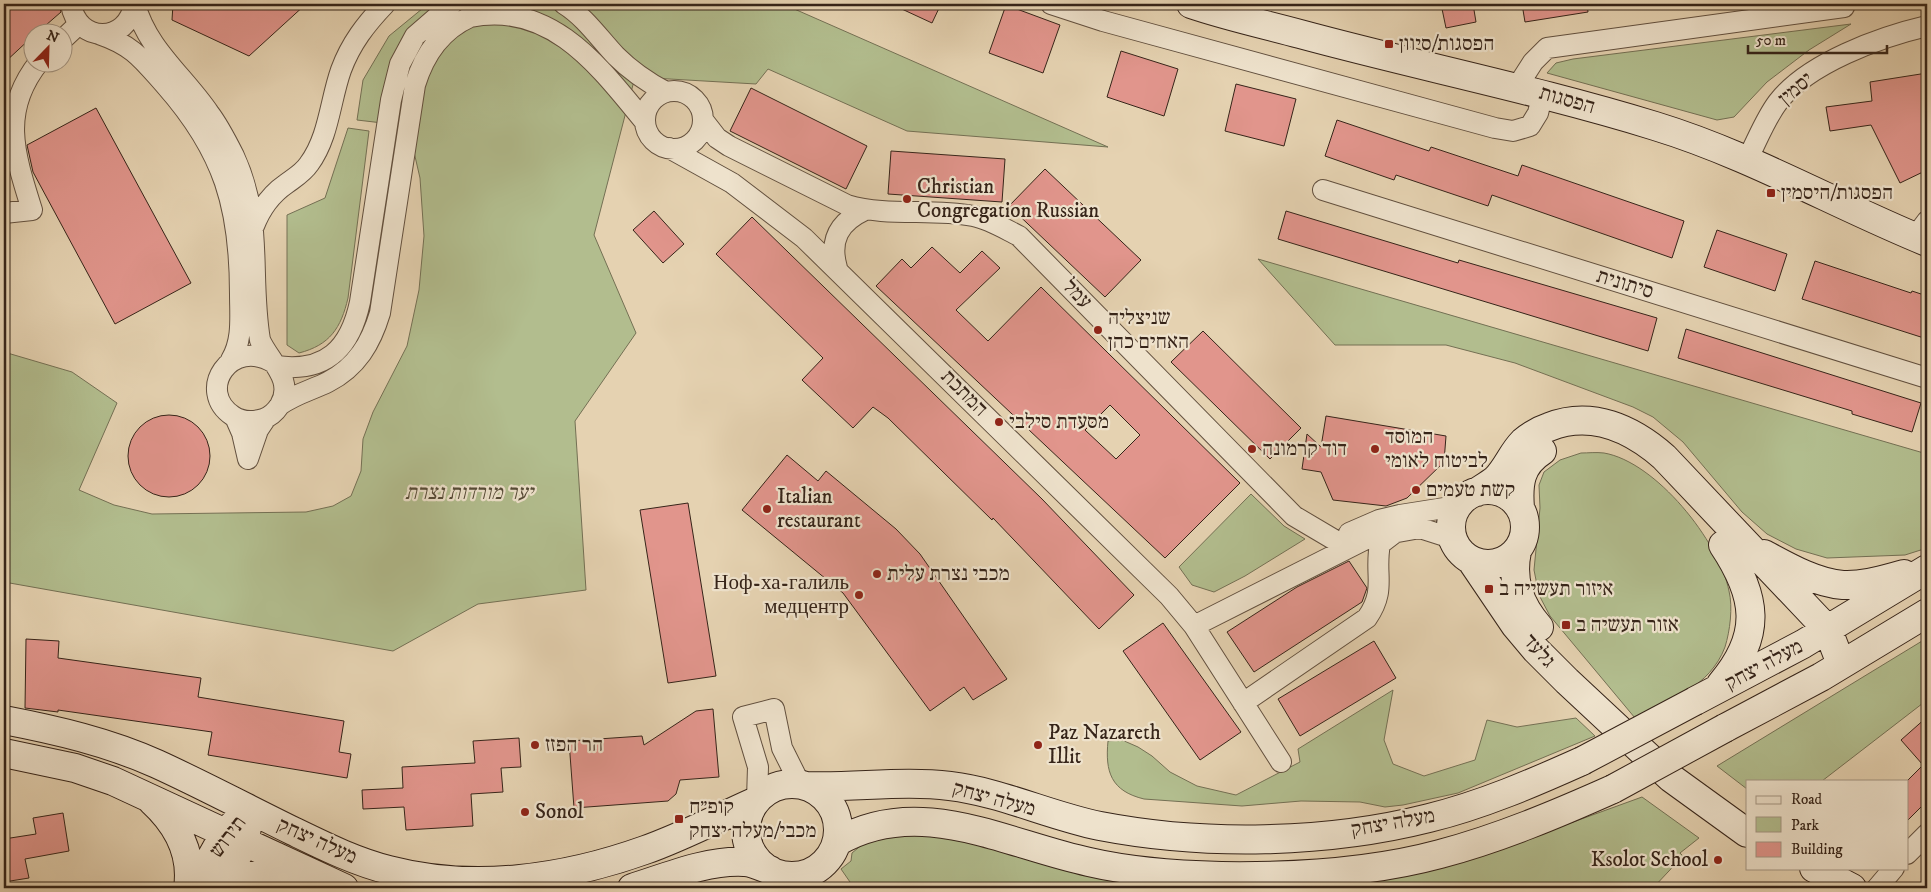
<svg xmlns="http://www.w3.org/2000/svg" width="1931" height="892" viewBox="0 0 1931 892" font-family="'IM FELL DW Pica','Frank Ruhl Libre',serif">
<rect width="100%" height="100%" fill="#e5d2b1"/>
<filter id="stains"><feTurbulence type="fractalNoise" baseFrequency=".004" numOctaves="4"/><feColorMatrix values="0 0 0 0 .2 0 0 0 0 .09 0 0 0 0 .02 0 0 0 .5 -.17"/></filter>
<radialGradient id="worn" r=".72"><stop offset=".6" stop-color="#630" stop-opacity="0"/><stop offset="1" stop-color="#630" stop-opacity=".3"/></radialGradient>
<path fill="#b2bd8e" stroke="#747054" d="M428,4H783L1108,147L907,131L768,69L756,84L635,77L594,235L636,333L575,421L586,590L478,604L393,651L4,582V352L72,372L117,403L79,490L114,505L152,514L306,512L333,506L351,496L361,471L363,439L373,412L407,346L419,290L424,236L420,178L408,126L357,120L363,80L389,36Z
M1851,24L1809,50L1767,82L1734,117L1717,120L1547,73L1556,63L1573,59Z
M348,128L369,131L348,298C341,328 330,345 299,353L287,345V215L325,198Z
M1258,259L1927,454V548L1905,555L1827,558L1796,549L1767,534L1742,512L1683,442L1653,417L1633,407L1515,363L1446,345H1335Z
M1581,453C1588,453 1596,452 1604,453C1656,462 1719,541 1729,591C1733,607 1730,631 1725,647C1710,687 1669,701 1635,718L1550,616L1539,595L1534,570L1540,508L1539,485L1544,472L1560,460Z
M1251,494L1284,526L1305,539L1245,576L1214,592L1192,585L1179,567Z
M1927,638V700L1822,781H1747V789L1717,766Z
M1393,690L1384,740L1393,764L1424,776L1475,760L1487,720L1517,727L1576,718L1595,736L1458,793L1403,805L1385,807L1360,802L1301,801L1242,806L1144,799C1111,791 1105,772 1108,741L1122,740L1138,747L1152,756L1170,772L1197,786L1236,795L1300,762L1298,749Z
M1642,797L1699,838L1680,853L1683,856L1653,888H1292L1518,842Z
M892,830L929,832L1251,888H849L850,882L841,869L851,861L852,853L864,843Z"/>
<path fill="#e1958c" stroke="#362419" fill-rule="evenodd" d="M14,4H59L61,12L38,32H32V37L4,63V13Z
M173,4H306L249,56L172,20Z
M891,4H941L932,23Z
M1441,4H1473L1476,22L1446,28Z
M1522,4H1587L1588,12L1525,22Z
M1006,5L1060,25L1043,73L989,53Z
M1121,51L1178,69L1164,116L1107,97Z
M1927,73V170L1900,183L1871,125L1830,131L1826,107L1872,101L1870,82Z
M1236,84L1296,99L1284,146L1225,131Z
M751,88L867,146L846,189L730,131Z
M96,108L191,283L115,324L33,172L27,145Z
M1337,120L1429,151L1431,147L1518,176L1522,165L1684,221L1672,258L1492,195L1488,206L1396,175L1394,180L1325,156Z
M891,151L1005,159L1002,202L888,194Z
M1045,169L1141,260L1105,297L1009,206Z
M654,211L684,244L663,263L633,230Z
M1286,211L1458,263L1459,260L1657,318L1648,351L1278,239Z
M752,217L1042,499L1134,595L1099,629L993,518L992,520L888,418L873,407L853,428L802,380L823,358L716,254Z
M1717,230L1787,254L1775,291L1704,267Z
M932,247L960,273L982,251L1000,268L956,310L988,341L1041,287L1240,483L1165,558L876,286L902,259L911,268ZM1110,405L1140,435L1116,459L1085,430Z
M1815,261L1911,293L1912,291L1927,296V339L1802,299Z
M1686,329L1921,403L1912,432L1852,414V411L1678,358Z
M1203,331L1301,428L1270,459L1171,362Z
M128 456a41 41 0 1 1 82 0a41 41 0 1 1-82 0Z
M1326,416L1446,436L1444,462L1407,498L1386,506L1333,500L1321,472L1302,469L1307,434L1321,447Z
M787,455L818,481L826,471L896,529L920,554L1007,679L973,700L964,687L930,711L843,593L742,510Z
M688,503L716,676L668,683L640,510Z
M1349,561L1367,588L1362,602L1254,672L1227,632L1297,587Z
M1163,623L1241,732L1200,760L1123,651Z
M26,639L59,641L58,658L201,678L198,697L344,721L339,752L351,754L347,778L208,755L212,732L58,710V712L25,708Z
M1374,641L1396,678L1300,736L1278,699Z
M713,709L719,777L680,780L676,794L668,801L574,808L569,741L642,736L644,745L696,711Z
M1927,717V801L1907,821V781L1923,765L1901,740Z
M519,738L521,767L501,768L503,792L471,794L473,826L406,830L404,807L363,809L362,790L403,788L402,767L475,763L473,741Z
M63,813L69,851L25,859L29,878L4,882V839L36,834L33,818Z"/>
<g fill="none" stroke-linecap="round" stroke-linejoin="round">
<defs>
<path id="street" d="M71,4C77,44 128,44 134,4
M135,4C147,49 184,76 209,113C219,126 227,142 234,156C264,221 249,274 260,340C269,361 295,380 280,405C276,411 270,417 263,419C253,422 242,422 233,416C195,391 231,336 274,363
M564,4C585,17 599,38 616,56C631,71 647,82 666,92
M1051,4L1103,21L1495,128L1513,131L1530,126L1538,113L1543,93
M99,34C134,46 142,59 166,86C224,152 240,207 240,294C240,317 243,340 231,360
M62,40L79,24
M1517,87L1533,62L1547,48L1844,7
M645 120a29 29 0 1 1 58 0a29 29 0 1 1-58 0Z
M703,120L717,138L729,146L847,205C888,217 931,208 973,216C989,219 1005,229 1019,236L1294,516L1338,542
M669,148L732,183L804,238L1169,596L1194,626L1281,762
M1747,160C1757,141 1765,119 1778,102C1808,63 1880,37 1927,26
M1323,190L1927,378
M4,213L32,210C14,153 0,111 39,62
M254,226C261,208 270,195 286,184C294,178 303,173 309,164C329,137 330,101 341,70C351,43 366,24 385,4
M1915,237L1927,221
M837,268C829,240 839,222 865,210
M276,366C326,373 350,349 360,302L391,100L400,64L415,36L452,4
M280,405C295,394 312,390 328,382C357,367 371,343 380,313L415,85C424,55 441,30 470,17C552,0 601,69 645,122
M235,417L242,433L248,459L258,430L266,418
M1349,533L1379,520L1400,515L1457,506
M1194,626L1370,537L1420,528L1445,536L1461,552
M1243,703L1367,618C1387,589 1374,575 1380,544L1397,531
M757,799L758,767L743,717L774,709L782,748L800,784
M1907,854L1927,834
M1877,888L1894,868"/>
<path id="secondary" d="M1191,4C1226,16 1263,24 1300,34C1418,66 1538,90 1655,126C1750,155 1836,205 1927,242
M1451 527a37 37 0 1 1 74 0a37 37 0 1 1-74 0Z
M1477,492C1483,488 1490,484 1496,479C1507,468 1512,453 1523,442C1530,436 1540,430 1549,427C1592,410 1632,429 1664,457L1828,630L1841,664
M1520,508C1518,484 1520,465 1542,451
M1517,551C1511,580 1519,604 1539,627
M1764,554C1788,567 1816,583 1843,585C1864,586 1885,579 1904,574
M1471,560L1515,625L1536,650L1567,681L1671,778L1747,833
M1721,684C1763,635 1757,596 1723,545
M1695,701L1803,644L1927,569
M4,720C56,730 108,742 157,764C203,785 248,809 293,831C324,846 356,862 389,870C473,892 564,879 645,850C682,837 718,818 754,802
M1725,728L1821,677L1927,613
M4,753L75,768L113,781L344,888
M746 830a46 46 0 1 1 92 0a46 46 0 1 1-92 0Z
M807,786C854,788 903,780 950,786C1001,792 1050,816 1100,826C1204,846 1326,844 1429,818C1482,805 1533,783 1582,761
M152,801C177,824 193,854 188,888
M837,842C919,794 1005,844 1089,862C1132,872 1177,875 1221,876C1293,877 1370,873 1440,854C1500,838 1557,814 1613,789
M1814,868L1852,888
M194,888L225,833L237,821
M217,888L245,843L247,826
M231,888C253,872 273,868 300,873
M632,888C667,877 707,860 744,862C752,862 762,867 770,870"/>
</defs>
<use href="#street" stroke="#62503f" stroke-width="22"/>
<use href="#secondary" stroke="#362419" stroke-width="30"/>
<use href="#street" stroke="#eee2cc" stroke-width="20"/>
<use href="#secondary" stroke="#eee2cc" stroke-width="28"/>
<defs>
<path id="secondary-bridge" d="M1582,761L1695,701
M1613,789L1725,728"/>
</defs>
<use href="#secondary-bridge" stroke="#362419" stroke-width="30" stroke-linecap="butt"/>
<use href="#secondary-bridge" stroke="#eee2cc" stroke-width="28"/>
</g>
<g fill="#8f2418" stroke="#eee2cc" stroke-width="2">
<rect x="1384" y="39" width="10" height="10" rx="2.5"/>
<rect x="1766" y="188" width="10" height="10" rx="2.5"/>
<circle cx="907" cy="199" r="5"/>
<circle cx="1098" cy="330" r="5"/>
<circle cx="999" cy="422" r="5"/>
<circle cx="1252" cy="449" r="5"/>
<circle cx="1375" cy="449" r="5"/>
<circle cx="1416" cy="490" r="5"/>
<circle cx="767" cy="509" r="5"/>
<circle cx="877" cy="574" r="5"/>
<rect x="1484" y="584" width="10" height="10" rx="2.5"/>
<circle cx="859" cy="595" r="5"/>
<rect x="1561" y="620" width="10" height="10" rx="2.5"/>
<circle cx="535" cy="745" r="5"/>
<circle cx="1038" cy="745" r="5"/>
<circle cx="525" cy="812" r="5"/>
<rect x="674" y="814" width="10" height="10" rx="2.5"/>
<circle cx="1718" cy="860" r="5"/>
</g>
<g text-anchor="middle" dominant-baseline="central" stroke-width="4.5" stroke-linejoin="round" paint-order="stroke">
<g font-size="21" fill="#362419" stroke="#eee2cc" text-anchor="start">
<text x="1399" y="44">הפסגות/סיוון</text>
<text x="917" y="187">Christian<tspan x="917" dy="24">Congregation Russian</tspan></text>
<text x="1781" y="193">הפסגות/היסמין</text>
<text x="1108" y="318">שניצליה<tspan x="1108" dy="24">האחים כהן</tspan></text>
<text x="1009" y="422">מסעדת סילבי</text>
<text x="1385" y="437">המוסד<tspan x="1385" dy="24">לביטוח לאומי</tspan></text>
<text x="1262" y="449">דוד קרמונה</text>
<text x="1426" y="490">קשת טעמים</text>
<text x="777" y="497">Italian<tspan x="777" dy="24">restaurant</tspan></text>
<text x="887" y="574">מכבי נצרת עלית</text>
<text x="849" y="583" text-anchor="end">Ноф-ха-галиль<tspan x="849" dy="24">медцентр</tspan></text>
<text x="1499" y="589">איזור תעשייה ב</text>
<text x="1576" y="625">אזור תעשיה ב</text>
<text x="1048" y="733">Paz Nazareth<tspan x="1048" dy="24">Illit</tspan></text>
<text x="545" y="745">הר הפזז</text>
<text x="689" y="807">קופ״ח<tspan x="689" dy="24">מכבי/מעלה יצחק</tspan></text>
<text x="535" y="812">Sonol</text>
<text x="1708" y="860" text-anchor="end">Ksolot School</text>
</g>
<g font-size="21" fill="#362419" stroke="#eee2cc">
<text transform="translate(1796 89) rotate(-41)">יסמין</text>
<text transform="translate(1567 100) rotate(16)">הפסגות</text>
<text transform="translate(1625 284) rotate(17)">סיתונית</text>
<text transform="translate(1077 294) rotate(46)">עמל</text>
<text transform="translate(964 393) rotate(45)">המתכת</text>
<text transform="translate(1539 651) rotate(48)">גלעד</text>
<text transform="translate(1764 665) rotate(-28)">מעלה יצחק</text>
<text transform="translate(994 799) rotate(15)">מעלה יצחק</text>
<text transform="translate(1393 823) rotate(-10)">מעלה יצחק</text>
<text transform="translate(228 837) rotate(-53)">תירוש</text>
<text transform="translate(317 841) rotate(24)">מעלה יצחק</text>
</g>
<g font-size="21" font-style="italic" fill="#554a36" stroke="#eee2cc">
<text x="469" y="493">יער מורדות נצרת</text>
</g>
</g>
<rect width="1931" height="892" fill="none" stroke="#e5d2b1" stroke-width="20"/>
<rect x="5" y="5" width="1921" height="882" fill="none" stroke="#362419" stroke-width="2.5"/>
<rect x="10" y="10" width="1911" height="872" fill="none" stroke="#362419"/>
<rect x="1746" y="780" width="162" height="90" fill="#eee2cc" stroke="#a49684"/>
<rect x="1756" y="796" width="25" height="8" fill="#eee2cc" stroke="#a49684"/>
<text x="1791" y="804" font-size="15" fill="#362419">Road</text>
<rect x="1756" y="817" width="25" height="15" fill="#b2bd8e" stroke="#a49684"/>
<text x="1791" y="830" font-size="15" fill="#362419">Park</text>
<rect x="1756" y="842" width="25" height="15" fill="#e1958c" stroke="#a49684"/>
<text x="1791" y="854" font-size="15" fill="#362419">Building</text>
<g transform="translate(48 48) rotate(23)"><circle r="24" fill="#eee2cc" stroke="#a49684"/>
<path d="M0-4L9 19L0 12L-9 19Z" fill="#8f2418"/>
<text y="-8" font-size="14" font-weight="bold" text-anchor="middle" fill="#362419">N</text>
</g>
<path d="M1748 45v8h139v-8" fill="none" stroke="#362419" stroke-width="2.5"/>
<text x="1756" y="45" font-size="15" fill="#362419" stroke="#eee2cc" stroke-width="4" paint-order="stroke">50 m</text>
<rect width="100%" height="100%" filter="url(#stains)"/>
<rect width="100%" height="100%" fill="url(#worn)"/>
</svg>
